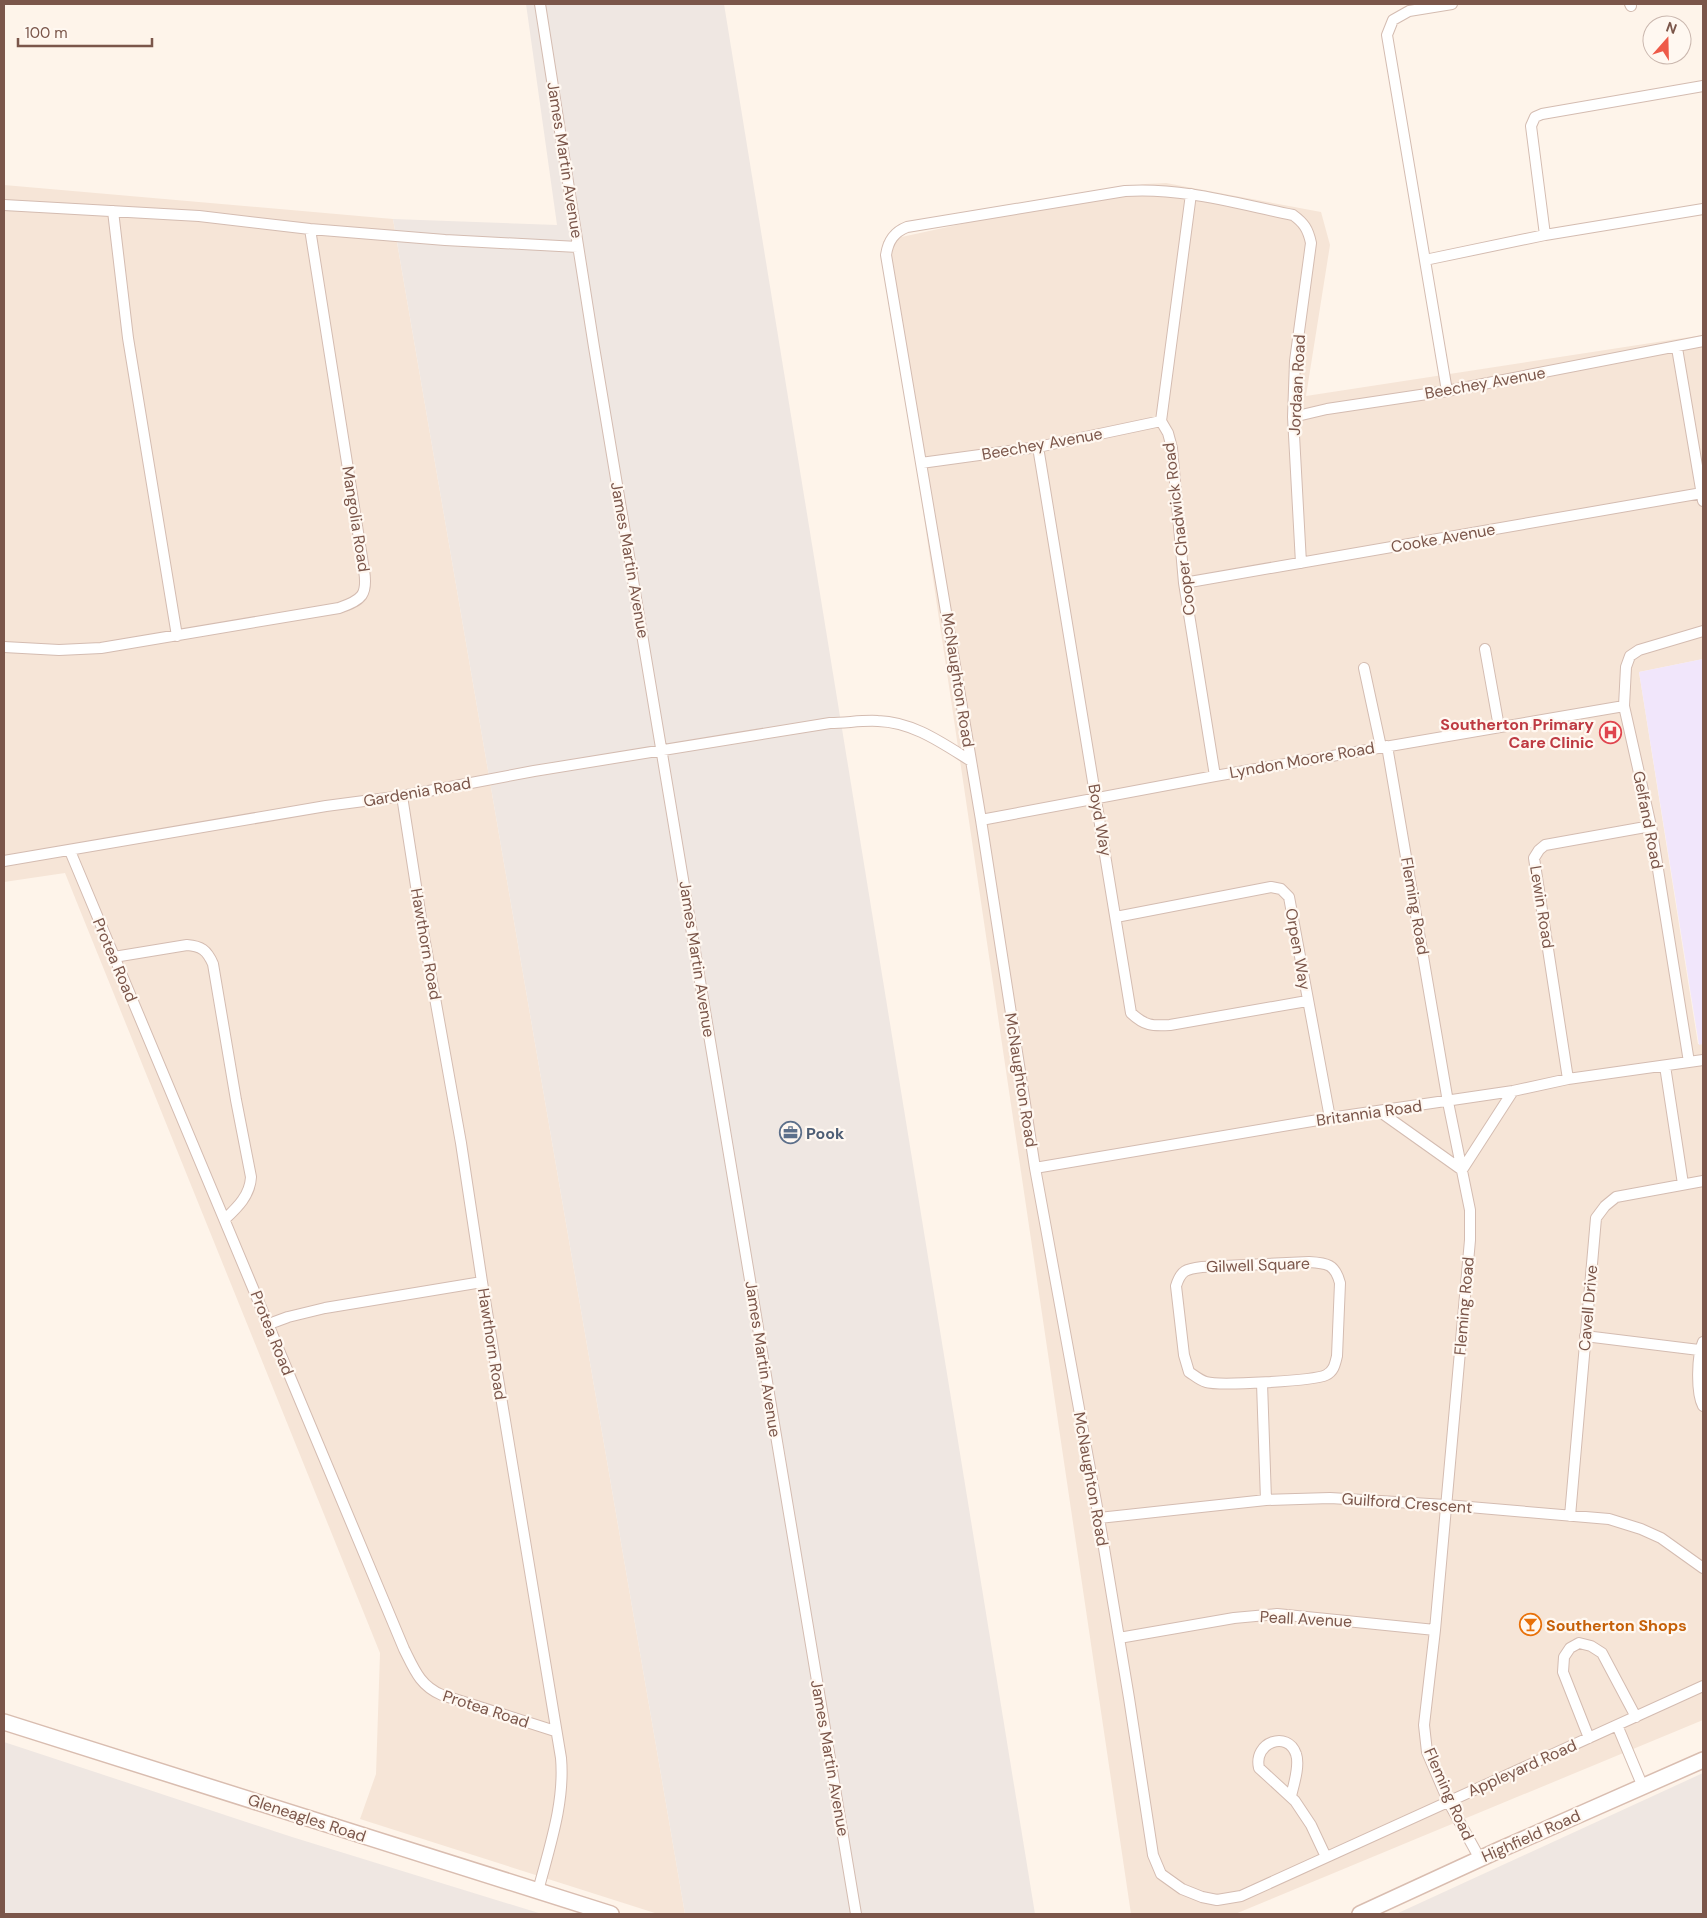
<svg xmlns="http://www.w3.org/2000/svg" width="1707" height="1918" viewBox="0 0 1707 1918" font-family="'DM Sans',sans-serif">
<rect width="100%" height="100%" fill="#fef4ea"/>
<path fill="#f6e5d7" d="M1166,183L1321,212L1330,245L1306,396L1703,335V659L1639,672L1698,1044H1703V1720L1235,1914H1131L883,241L1145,184Z
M4,185L393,219L685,1914H658L360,1819L376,1774L380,1653L65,873L4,882Z"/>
<path fill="#efe7e2" d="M526,4H724L1035,1914H685L393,219L557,225Z
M4,1742L292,1837L542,1914H4Z
M1703,1773V1914H1396Z"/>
<path fill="#f1e6fb" d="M1703,659V1044L1699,1045L1639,672Z"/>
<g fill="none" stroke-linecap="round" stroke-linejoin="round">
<defs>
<path id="street" d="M540,4L594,347L856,1914
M1630,4L1631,6
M1703,86L1542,114L1535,117L1531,126L1545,235L1703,209
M1191,194L1161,421L1168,433L1172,448L1184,583L1215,776
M4,205L199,216L310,229L445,240L578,247
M113,211L128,338L177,636
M1425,260L1545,235
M1677,348L1703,501
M1447,391L1387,35L1393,20L1409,11L1452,4
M1293,417L1327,409L1447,391L1703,341
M1038,447L1131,1013C1145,1026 1152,1026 1170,1025L1307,1001
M921,463L1038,447L1161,421
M1301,563L1293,417L1295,361L1311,243C1308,229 1304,223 1293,215C1238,204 1182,187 1125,191L907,227C894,232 888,241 886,255L981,820L1035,1168L1099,1518L1129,1698L1153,1855L1161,1874L1182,1889L1202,1897L1217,1900L1241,1896L1703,1686
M1184,583L1702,493
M4,647L59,650L101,648L339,608C362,600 368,595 364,570L310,229
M1485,649L1499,727
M1364,668L1381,747
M1387,746L1448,1102L1470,1210V1240L1435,1630L1424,1725L1427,1752L1448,1801L1480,1859
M402,796L423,931L461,1143L482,1282L561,1758C565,1803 549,1848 538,1891
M981,820L1215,776L1624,706
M70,851L404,1649C414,1669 420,1686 442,1695L555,1731
M4,861L326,806L402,796L534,771L830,723C846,723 862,720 878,721C913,722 942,743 971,761
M1116,917L1271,887L1281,889L1289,897L1330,1118
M114,957L187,945C201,946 207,950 213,964L236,1100L251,1177C250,1195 238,1207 225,1219
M1689,1062L1651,826L1624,706L1626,667L1630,656L1639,650L1703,631
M1665,1066L1683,1184
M1568,1079L1534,858L1539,850L1545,845L1651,826
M1379,1111L1462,1170L1513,1091
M1035,1168L1330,1118L1513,1091L1568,1079L1703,1060
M1309,1262C1327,1263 1335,1264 1340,1283L1337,1356C1335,1364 1334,1371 1326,1375C1314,1381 1218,1386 1206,1382C1199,1380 1194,1375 1189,1372L1184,1355L1176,1286C1181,1270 1186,1269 1202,1267Z
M269,1324L288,1317L325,1308L482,1282
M1585,1336L1699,1350
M1703,1342C1697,1355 1696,1393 1703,1406
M1262,1383L1266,1500
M1570,1516L1596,1218L1605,1206L1616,1197L1703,1181
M1099,1518L1266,1500L1330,1498L1446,1505L1609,1519L1641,1529L1661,1538L1703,1568
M1119,1638L1234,1618L1277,1614L1435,1630
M1617,1725L1643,1787
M1589,1738L1563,1672L1564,1657L1570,1648L1579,1643L1591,1646L1602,1653L1636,1717
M1291,1796C1294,1784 1300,1765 1296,1754C1288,1730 1253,1742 1259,1768L1295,1801L1311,1825L1326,1857"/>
<path id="secondary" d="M4,1722L611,1914
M1360,1914L1499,1850L1703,1760"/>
</defs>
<use href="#street" stroke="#d4bcb1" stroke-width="12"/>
<use href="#secondary" stroke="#d9bdb0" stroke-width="18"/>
<use href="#street" stroke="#fff" stroke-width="10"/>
<use href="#secondary" stroke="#fff" stroke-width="15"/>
</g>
<defs>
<symbol id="hospital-ring" viewBox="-11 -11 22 22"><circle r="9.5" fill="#fff8f1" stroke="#e0444e" stroke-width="1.5"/><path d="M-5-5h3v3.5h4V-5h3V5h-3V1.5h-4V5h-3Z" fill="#e0444e"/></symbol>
<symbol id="office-ring" viewBox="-11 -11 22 22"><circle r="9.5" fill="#fff8f1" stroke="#5c6f8a" stroke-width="1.5"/><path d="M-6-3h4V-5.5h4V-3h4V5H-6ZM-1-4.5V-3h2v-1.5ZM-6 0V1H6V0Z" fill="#5c6f8a"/></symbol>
<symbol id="bar-ring" viewBox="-11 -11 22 22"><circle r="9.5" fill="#fff8f1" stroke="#e8710a" stroke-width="1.5"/><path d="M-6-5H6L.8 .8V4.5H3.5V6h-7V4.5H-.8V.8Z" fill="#e8710a"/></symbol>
</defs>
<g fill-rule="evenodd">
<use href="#hospital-ring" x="1598" y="720" width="25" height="25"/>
<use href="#office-ring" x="778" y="1120" width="25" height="25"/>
<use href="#bar-ring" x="1518" y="1612" width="25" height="25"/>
</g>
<g text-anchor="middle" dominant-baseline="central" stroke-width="4.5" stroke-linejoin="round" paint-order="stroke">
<g font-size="16" fill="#7b564a" stroke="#fff8f1">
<text transform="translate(565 160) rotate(81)">James Martin Avenue</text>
<text transform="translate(1485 383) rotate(-10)">Beechey Avenue</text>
<text transform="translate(1297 385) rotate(-87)">Jordaan Road</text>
<text transform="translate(1042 444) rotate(-10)">Beechey Avenue</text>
<text transform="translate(356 519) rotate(81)">Mangolia Road</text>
<text transform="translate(1179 529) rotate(-97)">Cooper Chadwick Road</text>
<text transform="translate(1443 538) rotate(-10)">Cooke Avenue</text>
<text transform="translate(630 560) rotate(80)">James Martin Avenue</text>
<text transform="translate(958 680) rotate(81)">McNaughton Road</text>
<text transform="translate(1302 760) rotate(-10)">Lyndon Moore Road</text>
<text transform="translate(417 792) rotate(-10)">Gardenia Road</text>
<text transform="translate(1100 820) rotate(80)">Boyd Way</text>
<text transform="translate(1648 820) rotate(79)">Gelfand Road</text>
<text transform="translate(1415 906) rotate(80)">Fleming Road</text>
<text transform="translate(1542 907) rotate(81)">Lewin Road</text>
<text transform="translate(426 944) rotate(80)">Hawthorn Road</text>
<text transform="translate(1298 949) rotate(80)">Orpen Way</text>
<text transform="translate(697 959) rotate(81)">James Martin Avenue</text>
<text transform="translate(115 960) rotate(67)">Protea Road</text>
<text transform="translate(1021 1080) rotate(81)">McNaughton Road</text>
<text transform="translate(1369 1113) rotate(-8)">Britannia Road</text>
<text transform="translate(1258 1265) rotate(-2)">Gilwell Square</text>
<text transform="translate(1464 1306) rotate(-85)">Fleming Road</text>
<text transform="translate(1588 1308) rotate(-85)">Cavell Drive</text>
<text transform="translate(272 1333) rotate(68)">Protea Road</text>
<text transform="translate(492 1344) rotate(81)">Hawthorn Road</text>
<text transform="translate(763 1359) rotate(81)">James Martin Avenue</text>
<text transform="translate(1091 1479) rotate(80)">McNaughton Road</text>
<text transform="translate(1407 1503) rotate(4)">Guilford Crescent</text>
<text transform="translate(1306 1619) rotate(3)">Peall Avenue</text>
<text transform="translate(486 1709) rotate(18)">Protea Road</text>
<text transform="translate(830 1758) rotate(80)">James Martin Avenue</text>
<text transform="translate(1522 1768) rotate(-24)">Appleyard Road</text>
<text transform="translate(1449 1794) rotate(66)">Fleming Road</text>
<text transform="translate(307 1818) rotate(18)">Gleneagles Road</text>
<text transform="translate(1531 1836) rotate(-24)">Highfield Road</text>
</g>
<g font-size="16" font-weight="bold" fill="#be3a42" stroke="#fff8f1" text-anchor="end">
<text x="1594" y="724">Southerton Primary<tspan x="1594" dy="18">Care Clinic</tspan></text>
</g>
<g font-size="16" font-weight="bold" fill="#4e5e75" stroke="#fff8f1" text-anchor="start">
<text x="806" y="1133">Pook</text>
</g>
<g font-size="16" font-weight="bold" fill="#c56008" stroke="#fff8f1" text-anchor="start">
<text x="1546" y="1625">Southerton Shops</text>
</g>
</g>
<rect width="1707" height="1918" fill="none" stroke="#7b564a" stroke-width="10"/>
<g transform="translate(1667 40) rotate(20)"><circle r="24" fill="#fff8f1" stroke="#cab7ae"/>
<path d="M0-4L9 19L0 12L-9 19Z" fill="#ee5a49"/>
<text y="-8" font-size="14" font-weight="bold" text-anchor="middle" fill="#7b564a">N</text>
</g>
<path d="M18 38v8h134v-8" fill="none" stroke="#7b564a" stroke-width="2.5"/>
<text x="25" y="38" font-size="15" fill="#7b564a" stroke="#fff8f1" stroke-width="4" paint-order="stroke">100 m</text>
</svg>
